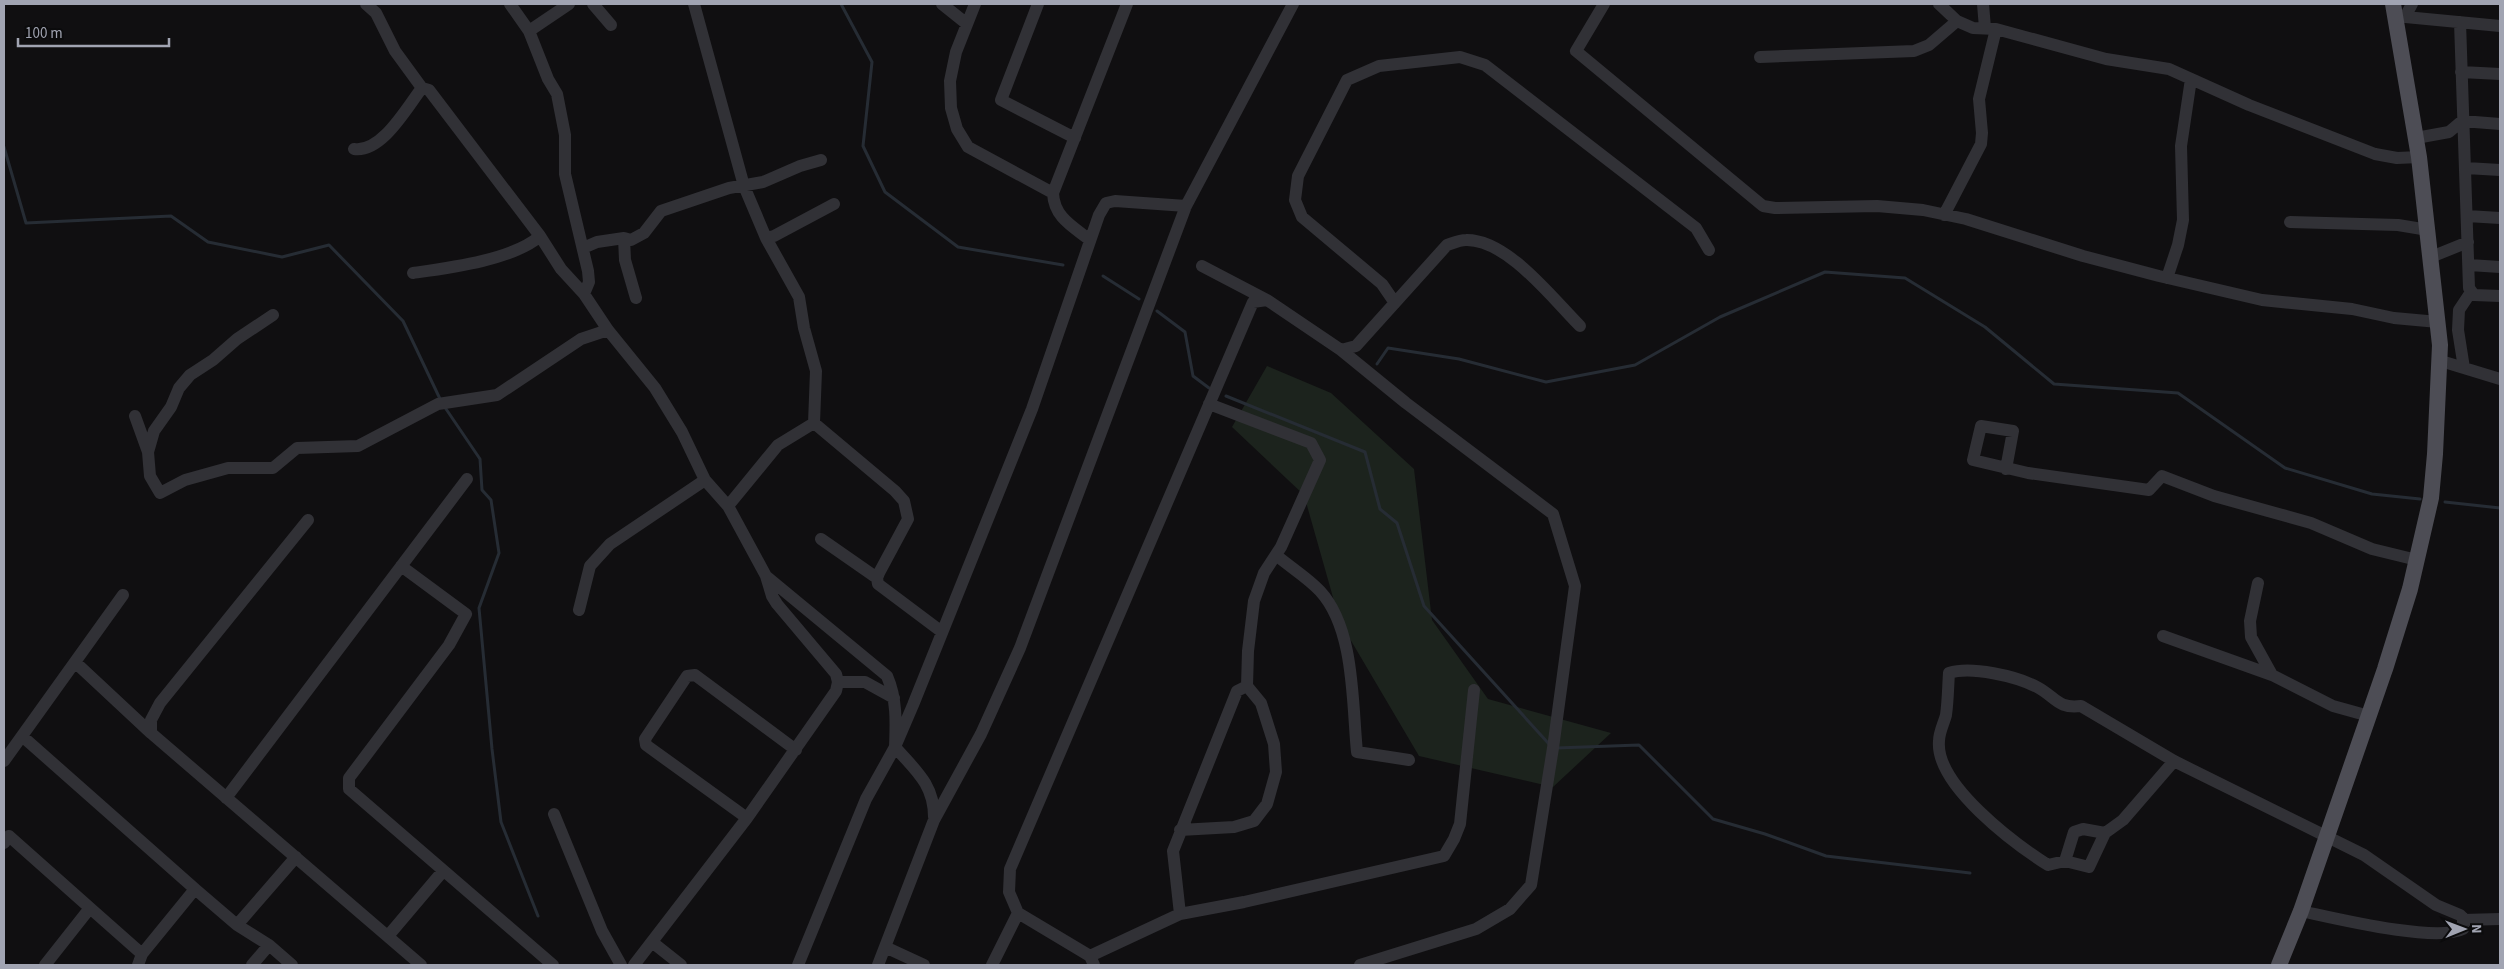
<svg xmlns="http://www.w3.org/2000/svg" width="2504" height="969" viewBox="0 0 2504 969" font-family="'Source Sans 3',sans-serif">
<rect width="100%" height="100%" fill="#100f11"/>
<path fill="#1c231d" d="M1267,366L1331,393L1414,469L1432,620L1488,699L1611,733L1553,787L1419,756L1340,622L1304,495L1232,427Z"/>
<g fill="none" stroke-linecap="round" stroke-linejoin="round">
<path stroke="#262c34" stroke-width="3" d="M841,4L872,62L863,146L885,192L958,247L1063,265
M4,147L26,223L171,216L208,242L282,257L329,245L403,321L441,401
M1103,276L1139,299
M1157,311L1185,332L1193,376L1209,388
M1377,364L1388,348L1459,359L1546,382L1635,365L1720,317L1825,272L1905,278L1985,327L2054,384L2178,393L2285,468L2372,494L2420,499
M1226,396L1365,452L1380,509L1397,523L1424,606L1549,744
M444,406L480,459L482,490L491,500L499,553L479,608L492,749L501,822L538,916
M2445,502L2500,508
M1556,748L1639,745L1713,819L1765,834L1826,856L1970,873"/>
<path stroke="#313136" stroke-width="12" d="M366,4L376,13L395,51L422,88L429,90L540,236L561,269L584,294L608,330L655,388L682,432L705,480L728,506L766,576L887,676C897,699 896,722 895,747C915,770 934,784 934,817
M510,4L529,31L548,79L557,94L565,135V174L588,271L589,282L584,294
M593,4L611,25
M694,4L744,186L766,238L799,297L804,328L816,371L814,423
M942,4L967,24
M975,4L956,52L950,81L951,108L957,129L968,147L1053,193
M1038,4L1001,100L1075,138
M1604,4L1576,51L1763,206L1775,208L1877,206L1923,210L1966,219L2083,256L2159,276L2262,300L2352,309L2394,318L2438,322
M1939,4L1957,21L1973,28L1996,29L2106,59L2169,69L2249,105L2375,154L2397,158L2419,157
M1983,4L1985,28
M2395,16L2500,26
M2405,17L2412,4
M2460,22L2469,288L2474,295L2500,296
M529,31L569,4
M1760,57L1914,51L1929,45L1957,21
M2461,72L2500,74
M2416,138L2449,132L2462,121L2500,124
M354,149C382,153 407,107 422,88
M2466,168L2500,170
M1944,215L1981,144L1982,133L1979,99L1996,29
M2467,216L2500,218
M2290,222L2398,225L2428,230
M624,238L625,260L636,298
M766,238L774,236L834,204
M1090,240C1072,226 1054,217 1053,193L1127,4
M583,248L597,242L624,238L631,240L644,233L661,211L729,188L763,182L800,166L821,160
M2431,257L2468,242
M2469,265L2500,267
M1202,266L1267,300
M413,273C449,268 513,260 540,236
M2167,278L2178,245L2183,220L2181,146L2191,79
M1395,303L1382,284L1302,217L1295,200L1298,176L1347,80L1379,66L1460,57L1485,65L1696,228L1709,250
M273,315L237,339L213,360L190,375L179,388L171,407L154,431L148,452L150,476L160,493L185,480L228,468H273L297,448L358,446L438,404L497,395L581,339L608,330
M1341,350L1406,403L1553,514L1575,586L1553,748L1531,885L1510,909L1476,929L1360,965
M2441,361L2500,379
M2464,368L2458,330L2459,310L2471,292
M1209,404L1311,443L1320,460L1281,547L1264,573L1254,601L1248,651L1247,686
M135,416L148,452
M2006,469L2013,431L1981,426L1973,460L2028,473L2149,490L2162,476L2214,496L2311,523L2372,549L2417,560
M728,506L778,445L814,423L895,491L904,501L908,519L879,573L877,578L878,584L942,632
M308,520L160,703L151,720V733L421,965
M821,539L877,578
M1276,555C1290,567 1308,578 1320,591C1355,629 1352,703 1357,752L1409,760
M401,566L466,614L449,645L349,778V789L553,965
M2258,583L2250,621L2251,637L2272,675L2333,706L2369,716
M579,610L590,566L610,544L705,480
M2163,636L2272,675
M76,663L151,733
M838,682H865L894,698
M22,736L195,889L142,954
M4,761L123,595
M226,798L467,479
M554,814L602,931L621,965
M747,818L646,745L645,739L687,676L695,675L796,750
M2105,833L2089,867L2065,861L2074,832L2083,829L2105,833L2123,820L2174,761
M4,843L9,836L90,908L45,965
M2065,861L2048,865C2015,844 1935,785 1939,741C1939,732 1944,723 1946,715C1948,701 1948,687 1949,673C1971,666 2016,676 2037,687C2056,697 2057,709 2081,706L2174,761L2364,855L2436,905L2460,915L2463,918V929C2436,943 2334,918 2301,911
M195,889L237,925L269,945L292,965
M90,908L142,954L138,965
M1018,913L1009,892L1010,869L1253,302L1267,300L1341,350L1356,346L1447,245C1453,243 1460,240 1466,240C1507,239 1552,298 1580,326
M1180,914L1173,851L1237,691L1247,686L1261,703L1274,744L1276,772L1267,804L1254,821L1234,827L1180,830
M2463,920L2500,919
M237,925L296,857
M388,936L443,871
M652,942L681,965
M885,947L924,965
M1090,956L1180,914L1244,902L1444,856L1454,839L1460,824L1474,690
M252,965L269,945
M634,965L747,818L836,691L838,682L836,674L777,604L772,596L766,576
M798,965L866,799L895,747L913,705L1032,409L1099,215L1106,203L1115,201L1186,206
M878,965L934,820L981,734L1020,648L1186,206L1293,4
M992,965L1018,913L1090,956L1094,965"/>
<path stroke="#4d4d55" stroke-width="16" d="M2279,965L2301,911L2385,669L2410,589L2431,498L2435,454L2440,345L2419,157L2393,4"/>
</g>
<rect width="2504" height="969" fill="none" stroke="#a1a4b2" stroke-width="10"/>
<g transform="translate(2464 929) rotate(89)" stroke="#0b0b0c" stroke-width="4" paint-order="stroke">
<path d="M0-4L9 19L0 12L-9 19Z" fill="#a1a4b2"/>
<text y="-8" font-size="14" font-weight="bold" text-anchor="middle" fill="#a1a4b2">N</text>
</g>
<path d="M18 38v8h151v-8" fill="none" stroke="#a1a4b2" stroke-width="2.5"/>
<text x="25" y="38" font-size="15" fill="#a1a4b2" stroke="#0b0b0c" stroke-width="4" paint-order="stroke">100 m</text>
</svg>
